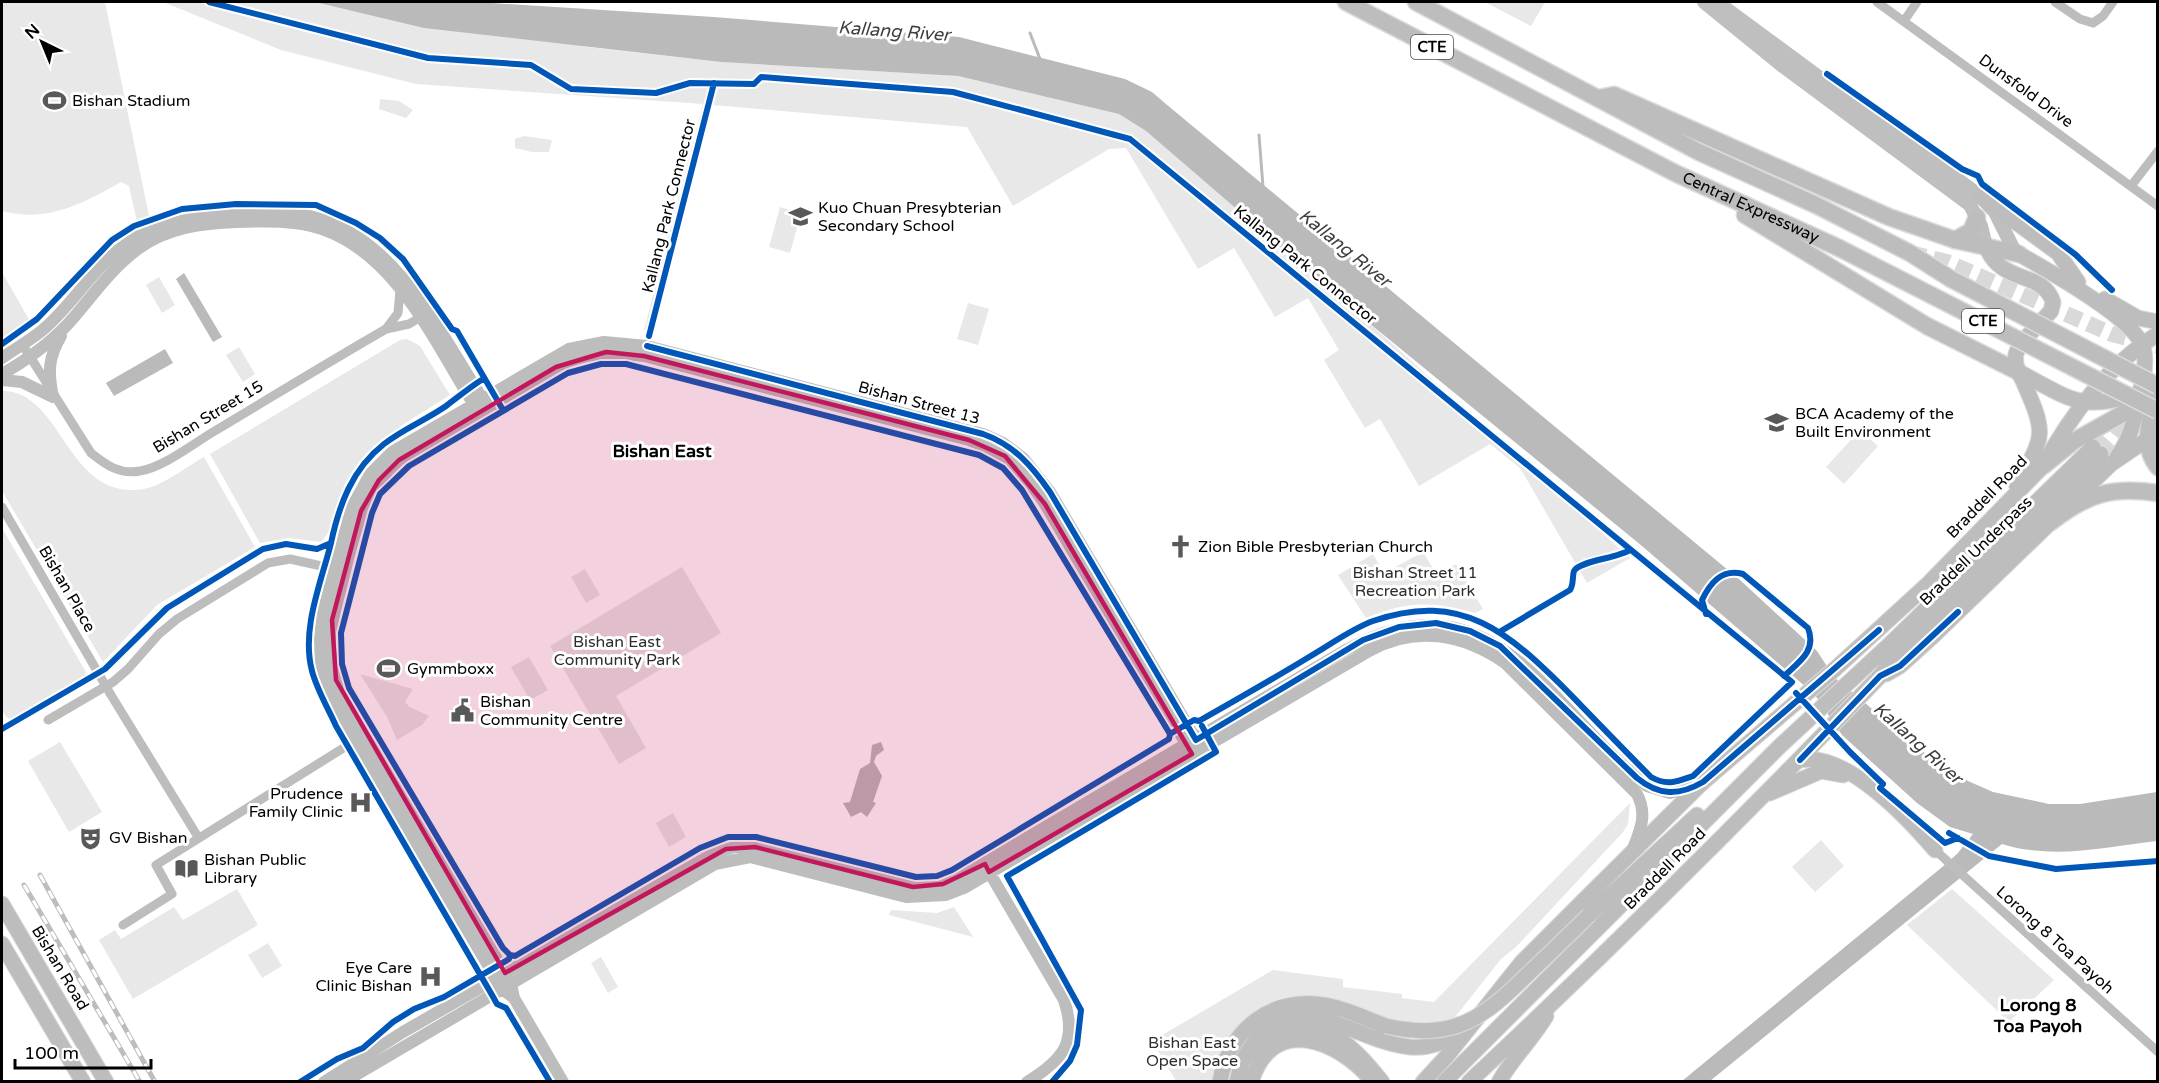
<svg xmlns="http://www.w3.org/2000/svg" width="2159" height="1083" viewBox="0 0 2159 1083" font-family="'Varela Round',sans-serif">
<rect width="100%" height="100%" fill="#fff"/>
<path fill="#e8e8e8" d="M2,2H105L149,216L137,222L129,186L121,182C82,204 47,223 2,211Z
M163,2H346L587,47L721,62L958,76L1119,114L1146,131L1369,323L1630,558L1587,583L1520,468L1490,444L1419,486L1380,419L1365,428L1324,360L1339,350L1308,298L1275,317L1234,248L1198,269L1126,148L1109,149L1013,206L967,127L713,105L653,335L644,330L703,104L416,84L281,50Z
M1485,2H1545L1531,26Z
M380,99L399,101L413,110L406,118L379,109Z
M524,136L552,140L549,152H532L515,148V139Z
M780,207L801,213L790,253L769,247Z
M2,272L31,323L2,342Z
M159,277L175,305L162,313L146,285Z
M968,303L989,309L978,345L957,339Z
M407,339L420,346L450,395C411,420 368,442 345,484C336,502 335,529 321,542L289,538L260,543L210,454L400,340Z
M239,347L255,374L243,382L226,355Z
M2,391C63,390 66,502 144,489C164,485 186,467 204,457L255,547L157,605L103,662L2,491Z
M1860,430L1878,446L1844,484L1826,467Z
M2,528L86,672L85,677L11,719L6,717L2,710Z
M1423,552L1437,575L1456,564L1483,609L1475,613C1432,601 1407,601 1366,618L1338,575L1373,554L1384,573Z
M682,567L721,633L616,696L646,748L619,764L550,646Z
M585,569L600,595L586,603L571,577Z
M529,657L548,690L530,700L511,667Z
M360,674L413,689L405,702L410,707L429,716L422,725L397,740L387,717Z
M60,742L102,812L69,832L28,761Z
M1630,803L1628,824L1623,832L1516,947L1501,959L1452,1021C1398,1032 1361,1004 1310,997C1259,990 1222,1037 1214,1081H1176L1152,1041L1273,970L1343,979V987L1402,994V998L1434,1002Z
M673,813L686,837L669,847L656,823Z
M1821,840L1844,866L1815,892L1792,867Z
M237,889L258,925L133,999L99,940L115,930L121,939L174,907L183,920Z
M1952,889L2054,980L2009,1022L1907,925Z
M954,907L973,937L889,915L891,910L937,913Z
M268,943L282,966L262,978L248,955Z
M601,957L618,987L608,993L591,963Z"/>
<path fill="#bababa" d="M315,2H476L714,17L959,37L1125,79L1152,92L1166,104L1740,580L1817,651L1834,677L1932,759L1968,781L1993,792L2049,804H2080L2157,792V841C2106,847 2052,860 2002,844L1710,1081H1682L1941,868L1957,854L1973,834L1950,827L1917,803L1842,735L1815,695L1792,675L1642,546L1369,323L1146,131L1119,114L958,76L721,62L424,28Z
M184,273L222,337L213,342L176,279Z
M165,349L173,363L114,396L106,383Z
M881,742L884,750L876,756L874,762L882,776L873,802L876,803L867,817L861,812L851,817L843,803L850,802L860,769L870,763L872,745Z"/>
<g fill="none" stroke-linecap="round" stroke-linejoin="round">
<path stroke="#bababa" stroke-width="3" d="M1030,33L1040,59
M1259,135L1263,187"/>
<path stroke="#d9d9d9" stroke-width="15" stroke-dasharray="15 8" stroke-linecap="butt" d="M2093,447L2119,418
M2101,454L2135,416"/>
<path stroke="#d9d9d9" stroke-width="16" stroke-dasharray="16 8" stroke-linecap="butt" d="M1910,253L1947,262L2112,334L2158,346"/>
<defs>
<path id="primary" d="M2,904L106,1082
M2,944L83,1082
M1237,1082C1239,1075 1240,1065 1244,1059C1262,1036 1299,1019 1327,1032C1349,1042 1367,1063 1382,1082"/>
<path id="trunk" d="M1980,196L2058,253L2078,282
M1986,246C2000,285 2043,270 2053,302L2051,311C2043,320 2018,344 2016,354C2014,364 2019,373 2023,381C2046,433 2046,436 2016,484
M2019,254C2047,270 2134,318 2143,347C2148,362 2142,383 2139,398C2134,421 2131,438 2117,457
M2105,299L2138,318L2158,322
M2019,372C2067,397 2081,413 2136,394
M1886,674L1900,666L1931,638L2111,464L2158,432
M1800,760C1845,751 1907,817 1935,850
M1770,793L1821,771L1843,775
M1589,915L1697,815
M1242,1061C1290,974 1349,1041 1410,1047C1430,1049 1447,1041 1463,1031
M1220,1082C1228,1030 1272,996 1324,1005C1345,1008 1366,1019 1386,1026
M1251,1082C1273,1013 1339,1040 1373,1082
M1423,1082L1446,1057L1522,962L1582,902L1703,782L1835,669L1929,583L2043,466C2070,416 2109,364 2158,334
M1444,1082L1780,746L1890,644L2093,447
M1469,1082C1610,950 1746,815 1880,676L1894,657L2101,454
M1499,1082C1512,1058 1532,1040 1546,1016"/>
<g id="motorway">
<path id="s1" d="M1346,2L1675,173L1839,248"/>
<path d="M1416,2L1699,152L1816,205L1910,253L1951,279"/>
<path d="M1599,98L1614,95L1889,217L1955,240L2019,254"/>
<path d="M1745,215L1927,326L2019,372"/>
<path d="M1955,240L1971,231L1977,217"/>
<path d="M2155,396C2150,419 2141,447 2158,467"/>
<path d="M2043,466L2074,441L2158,394"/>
<path d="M2051,522C2087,494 2112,486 2158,493"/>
</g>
</defs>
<use href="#primary" stroke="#dbdbdb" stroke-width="17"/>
<use href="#trunk" stroke="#dbdbdb" stroke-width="17"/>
<use href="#motorway" stroke="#dbdbdb" stroke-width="19"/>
<path stroke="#bdbdbd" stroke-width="9" d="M1877,2L2158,206
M2055,2L2080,19L2093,23L2103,16L2113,2
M1904,21L1917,2
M2131,186L2158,151
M386,329L398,313L400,290
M22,344L91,453C106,465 120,475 140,471C162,468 193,444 213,432C270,398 327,363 386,329L409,324L419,318L421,312
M2,507L111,695L198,837
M48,720L113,682L128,669L159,634L177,619L268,563L290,559L335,569
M1935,850L2158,1052
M123,925L172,894L156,865L361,737"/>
<path stroke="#bdbdbd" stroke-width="12" d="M2,358C16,348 33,339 46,327C76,300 95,265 129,242C157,222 190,219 224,214C374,191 417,295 485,403
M2,374C25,361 48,345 67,325C90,300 109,270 138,249C166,228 203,223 237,222C265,221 295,220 322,229C398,255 436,346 476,408
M2,380L22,382L53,397
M53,397C48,372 48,358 61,336
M985,865L1064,1000C1078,1042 1063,1060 1027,1082
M514,998L502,989L337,709L321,669L320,638L323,611L352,507L370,474L392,452L569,349L604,342L647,346L983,434L1003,443L1023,458L1050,492L1201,748
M324,1082L403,1032L716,852L735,847H755L913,887H930L957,879L1346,650C1493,568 1548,708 1647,786L1670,793L1696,786
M344,1082L715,864L750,857L906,897L946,895L964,888L1369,651C1415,625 1463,634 1505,663L1637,794C1648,815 1640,831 1632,851
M563,1082L514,998L511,984L500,964L347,705C337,685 330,665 330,642C331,621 338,600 343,579C354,534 363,491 399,460L556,367C585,352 611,352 644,356L969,440C1004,452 1024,472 1045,504L1192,754"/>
<path stroke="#bfbfbf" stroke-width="14" d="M1704,2L1784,67L1970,205L1981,226L1986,246
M1717,2L1980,196L1995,212L2013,248L2019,254"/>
<use href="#primary" stroke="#bdbdbd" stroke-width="15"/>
<use href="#trunk" stroke="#bdbdbd" stroke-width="15"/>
<use href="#motorway" stroke="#bdbdbd" stroke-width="16"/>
<defs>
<path id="rail" d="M40,875L155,1082
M24,885L140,1082"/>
</defs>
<use href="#rail" stroke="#bdbdbd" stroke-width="5"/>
<use href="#rail" stroke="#fff" stroke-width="3" stroke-dasharray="9" stroke-linecap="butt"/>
<defs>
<path id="trunk-bridge" d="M1386,1026C1454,1041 1482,1019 1529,973C1549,954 1569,935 1589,915"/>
<path id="motorway-bridge" d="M1839,248L2158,411
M1951,279L2158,386"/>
</defs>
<use href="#trunk-bridge" stroke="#dbdbdb" stroke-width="17" stroke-linecap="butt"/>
<use href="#motorway-bridge" stroke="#dbdbdb" stroke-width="19" stroke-linecap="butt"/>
<use href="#trunk-bridge" stroke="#bdbdbd" stroke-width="15"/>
<use href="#motorway-bridge" stroke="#bdbdbd" stroke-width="16"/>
<defs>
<path id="cycleway" d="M209,2L428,58L531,65L571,89L656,93L690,83L754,84L761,77L953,92L1130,139L1792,682L1693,776C1676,782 1667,786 1651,777C1623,749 1596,721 1568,692C1509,633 1462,590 1373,621C1351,629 1330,645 1309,657C1273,679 1236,700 1199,721L1194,720L1170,734L1169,739L952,870L937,876L916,877L756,837H728L700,848L515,956L510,955
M1827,74L1962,169L1978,176L1982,184L2076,255L2112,290
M649,336L714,83
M2,344L37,319L112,240L134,226L182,209L236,204L316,205L356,223L380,238L403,259L452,329L457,331L503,410
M647,346L983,434C1014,445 1032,466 1050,492L1196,740L1363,640L1399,627L1436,623L1470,631L1500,646L1637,778C1659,796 1679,796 1703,782L1879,630
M331,543C321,583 301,629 312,671C317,690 328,708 336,726L492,995L497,1004L506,1008L550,1082
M1706,614L1702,600C1710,583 1722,568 1743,574L1808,628C1817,651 1799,662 1784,676
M1501,631L1570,590C1574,584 1572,577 1574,571C1579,561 1618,558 1630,550
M1796,693L1850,752L1883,784L1880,788L1945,843L1958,838
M2,729L105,669L167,608L263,549L286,544L317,549L331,543C339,505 352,469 384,444C403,429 426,420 446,406C458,397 470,387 483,379
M1800,760L1880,676L1900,666L1958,612
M1949,833L1989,856L2056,869L2158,861
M510,955L503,948L349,688L342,664L341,633L372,513L380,494L409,466L568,373L601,364H626L979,455L1003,468L1022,490L1170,734
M300,1082L337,1059L363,1048L393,1022L414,1009L444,997L509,959L510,955
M1052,1082L1070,1061L1077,1045L1081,1010L1007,876L1216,752L1202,726"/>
</defs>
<use href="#cycleway" stroke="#fff" stroke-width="10"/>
<use href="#cycleway" stroke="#0057b8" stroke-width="6"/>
</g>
<path fill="#c2185b" fill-opacity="0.2" stroke="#c2185b" stroke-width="4.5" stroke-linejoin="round" d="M606,352L644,356L861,412L969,440L1005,456L1045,504L1192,754L989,872L985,864L943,884L913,887L755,847L726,849L505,973L336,680L332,620L361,511L379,480L399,460L556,367Z"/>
<defs>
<symbol id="stadium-bare" viewBox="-9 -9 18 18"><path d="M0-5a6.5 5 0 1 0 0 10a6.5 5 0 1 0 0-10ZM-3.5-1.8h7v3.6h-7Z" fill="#595959" stroke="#fff" stroke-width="2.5" paint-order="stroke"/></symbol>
<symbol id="school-bare" viewBox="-9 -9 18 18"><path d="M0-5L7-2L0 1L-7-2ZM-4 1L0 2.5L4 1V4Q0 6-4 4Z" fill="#595959" stroke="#fff" stroke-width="2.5" paint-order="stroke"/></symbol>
<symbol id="university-bare" viewBox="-9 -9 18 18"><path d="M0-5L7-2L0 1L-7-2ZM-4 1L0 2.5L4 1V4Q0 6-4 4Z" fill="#595959" stroke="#fff" stroke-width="2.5" paint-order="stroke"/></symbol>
<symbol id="church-bare" viewBox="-9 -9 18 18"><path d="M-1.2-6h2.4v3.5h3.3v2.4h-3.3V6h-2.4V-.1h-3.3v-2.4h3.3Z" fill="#595959" stroke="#fff" stroke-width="2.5" paint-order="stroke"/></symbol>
<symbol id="civic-bare" viewBox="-9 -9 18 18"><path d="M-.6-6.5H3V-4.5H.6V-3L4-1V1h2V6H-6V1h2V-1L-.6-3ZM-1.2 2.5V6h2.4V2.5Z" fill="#595959" stroke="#fff" stroke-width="2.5" paint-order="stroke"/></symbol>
<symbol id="hospital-bare" viewBox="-9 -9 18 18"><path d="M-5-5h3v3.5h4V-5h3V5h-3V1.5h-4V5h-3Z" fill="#595959" stroke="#fff" stroke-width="2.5" paint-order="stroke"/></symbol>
<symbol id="theatre-bare" viewBox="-9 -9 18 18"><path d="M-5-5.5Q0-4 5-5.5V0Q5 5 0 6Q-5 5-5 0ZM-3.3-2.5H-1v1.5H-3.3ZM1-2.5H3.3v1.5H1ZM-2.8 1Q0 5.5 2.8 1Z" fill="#595959" stroke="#fff" stroke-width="2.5" paint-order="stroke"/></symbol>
<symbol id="library-bare" viewBox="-9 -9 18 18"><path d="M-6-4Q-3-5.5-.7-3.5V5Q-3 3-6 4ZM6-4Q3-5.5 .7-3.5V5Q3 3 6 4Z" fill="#595959" stroke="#fff" stroke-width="2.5" paint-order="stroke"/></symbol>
</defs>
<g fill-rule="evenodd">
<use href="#stadium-bare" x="38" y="84" width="33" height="33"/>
<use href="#school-bare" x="784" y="200" width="33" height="33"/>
<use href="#university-bare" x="1760" y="406" width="33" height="33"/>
<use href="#church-bare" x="1164" y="530" width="33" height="33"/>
<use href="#stadium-bare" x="372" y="652" width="33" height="33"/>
<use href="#civic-bare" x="446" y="694" width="33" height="33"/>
<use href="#hospital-bare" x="344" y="786" width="33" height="33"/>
<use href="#theatre-bare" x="74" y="822" width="33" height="33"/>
<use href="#library-bare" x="170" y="852" width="33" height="33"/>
<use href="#hospital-bare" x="414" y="960" width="33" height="33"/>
</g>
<g text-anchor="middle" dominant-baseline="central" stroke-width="6" stroke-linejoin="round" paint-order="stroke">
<g fill="#fff" stroke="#4c4c4c" stroke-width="1.5">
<rect x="1411" y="35" width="42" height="24" rx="4.5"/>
<rect x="1962" y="309" width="42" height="24" rx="4.5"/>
</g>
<g font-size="15" font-weight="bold" fill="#000">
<text x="1432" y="47">CTE</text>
<text x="1983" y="321">CTE</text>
</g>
<g font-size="16" fill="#000" stroke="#fff">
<text transform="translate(2026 91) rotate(36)">Dunsfold Drive</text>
<text transform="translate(669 206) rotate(-76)">Kallang Park Connector</text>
<text stroke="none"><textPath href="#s1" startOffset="454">Central Expressway</textPath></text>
<text transform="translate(1305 265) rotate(39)">Kallang Park Connector</text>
<text transform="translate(919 403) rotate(15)">Bishan Street 13</text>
<text transform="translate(208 417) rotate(-31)">Bishan Street 15</text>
<text transform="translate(1987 497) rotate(-46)">Braddell Road</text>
<text transform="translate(1976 551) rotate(-44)">Braddell Underpass</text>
<text transform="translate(67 589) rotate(60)">Bishan Place</text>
<text transform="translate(1665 869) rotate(-45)">Braddell Road</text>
<text transform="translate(2055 940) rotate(42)">Lorong 8 Toa Payoh</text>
<text transform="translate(60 968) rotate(59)">Bishan Road</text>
</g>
<g font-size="16" fill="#000" stroke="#fff" text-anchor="start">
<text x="72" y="101">Bishan Stadium</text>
<text x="818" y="208">Kuo Chuan Presybterian<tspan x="818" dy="18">Secondary School</tspan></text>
<text x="1795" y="414">BCA Academy of the<tspan x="1795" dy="18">Built Environment</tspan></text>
<text x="1198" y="547">Zion Bible Presbyterian Church</text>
<text x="407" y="669">Gymmboxx</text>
<text x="480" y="702">Bishan<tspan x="480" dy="18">Community Centre</tspan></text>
<text x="343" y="794" text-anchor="end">Prudence<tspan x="343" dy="18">Family Clinic</tspan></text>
<text x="109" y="838">GV Bishan</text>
<text x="204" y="860">Bishan Public<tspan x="204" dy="18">Library</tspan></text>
<text x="412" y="968" text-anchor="end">Eye Care<tspan x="412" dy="18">Clinic Bishan</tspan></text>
</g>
<g font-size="16" fill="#2d2d2d" stroke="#fff">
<text x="1415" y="573">Bishan Street 11<tspan x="1415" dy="18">Recreation Park</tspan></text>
<text x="617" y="642">Bishan East<tspan x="617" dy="18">Community Park</tspan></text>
<text x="1192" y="1043">Bishan East<tspan x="1192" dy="18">Open Space</tspan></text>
</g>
<g font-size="18" font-style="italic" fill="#3e3e3e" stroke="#fff">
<text transform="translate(894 31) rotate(4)">Kallang River</text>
<text transform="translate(1345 248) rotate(39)">Kallang River</text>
<text transform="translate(1918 743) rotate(42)">Kallang River</text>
</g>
<g font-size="18" font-weight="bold" fill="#000" stroke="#fff">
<text x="662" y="451">Bishan East</text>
<text x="2038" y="1005">Lorong 8<tspan x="2038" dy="21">Toa Payoh</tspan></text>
</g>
</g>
<rect width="2159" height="1083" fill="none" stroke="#000000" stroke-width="6"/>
<g transform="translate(42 42) rotate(317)" stroke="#ffffff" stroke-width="4.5" paint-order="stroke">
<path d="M0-4.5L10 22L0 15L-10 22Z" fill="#000000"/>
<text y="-9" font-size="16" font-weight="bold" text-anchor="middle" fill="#000000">N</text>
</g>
<path d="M15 1059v9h136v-9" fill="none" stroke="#000000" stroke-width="3"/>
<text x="24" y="1059" font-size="18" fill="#000000" stroke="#ffffff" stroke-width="4.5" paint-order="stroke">100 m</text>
</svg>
